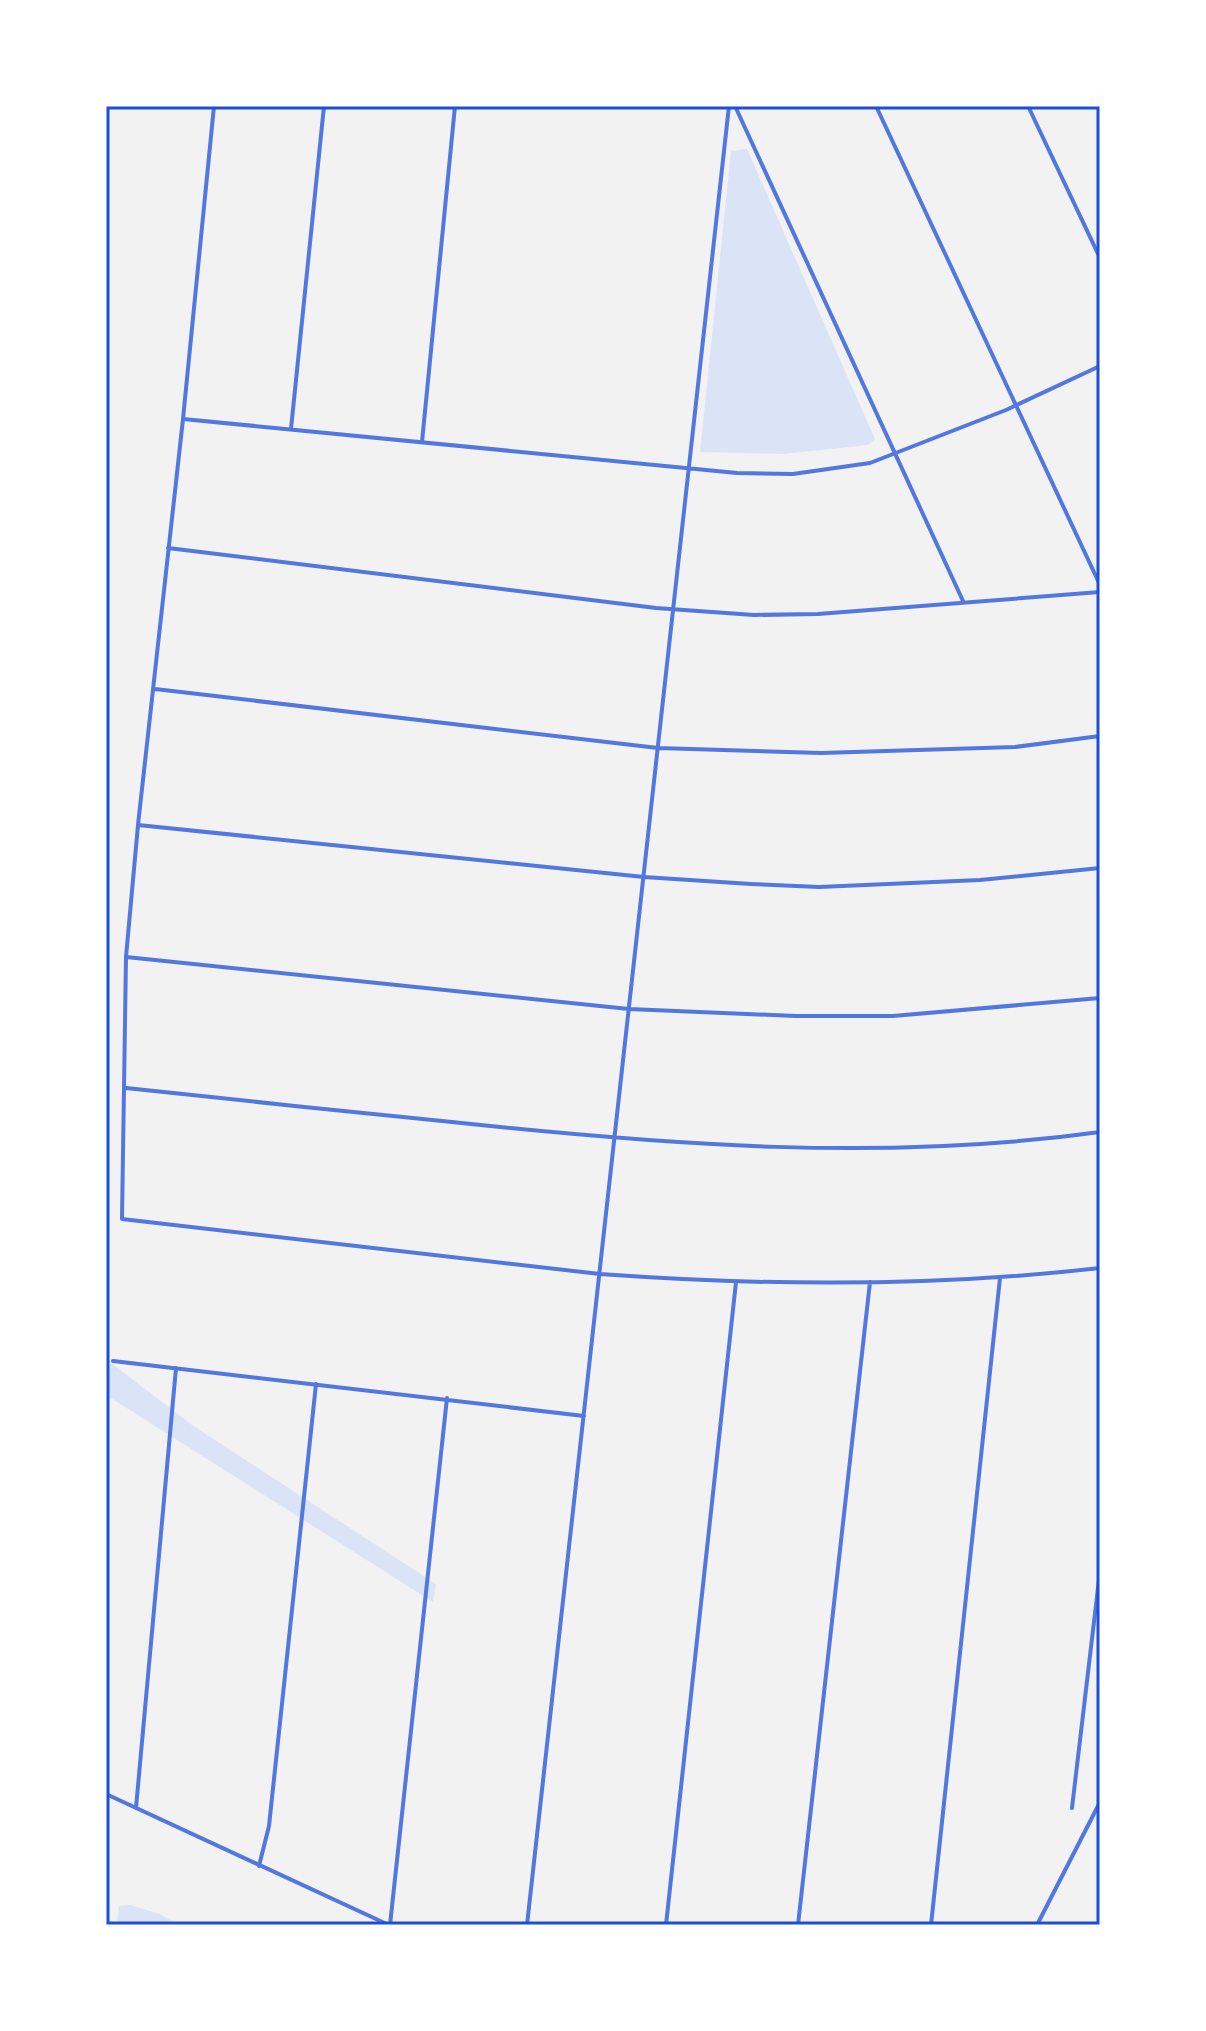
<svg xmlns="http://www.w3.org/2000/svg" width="1206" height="2031" viewBox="0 0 1206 2031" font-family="'Alegreya Sans',sans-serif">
<rect width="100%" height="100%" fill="#f2f2f2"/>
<path fill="#dbe4f7" d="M747,149L875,439L868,445L783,454L700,452L731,151Z
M106,1359L192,1425L436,1584L433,1602L106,1395Z
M130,1905L160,1914L179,1925H120L117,1923L119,1906Z"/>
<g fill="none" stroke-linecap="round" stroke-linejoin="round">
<path stroke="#5277de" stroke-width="4" d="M214,106L183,419L138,825L126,957L122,1219L600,1274C766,1286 934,1287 1100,1268
M735,106L963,601
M876,106L1100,585
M1028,106L1100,258
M183,419L737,473L793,474L870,463L1006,410L1100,366
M291,429L324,106
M422,442L455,106
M168,548L656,608L754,615L818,614L1100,592
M155,689L658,748L821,753L1015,747L1100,736
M138,825L644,877L751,884L819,887L980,880L1100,868
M126,957L629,1009L795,1016H893L1100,998
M126,1088C235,1100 343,1111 452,1122C667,1145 885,1162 1100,1132
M113,1361L584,1416
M106,1794L389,1925
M136,1808L176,1368
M1072,1808L1100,1571
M259,1866L269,1826L316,1384
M390,1925L447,1398
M527,1925L729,106
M666,1925L736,1282
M798,1925L870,1282
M931,1925L1000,1278
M1037,1925L1100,1802"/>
</g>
<rect width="1206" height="2031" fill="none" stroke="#ffffff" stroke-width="216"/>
<rect x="108" y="108" width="990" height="1815" fill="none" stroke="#1d4ed8" stroke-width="3"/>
</svg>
